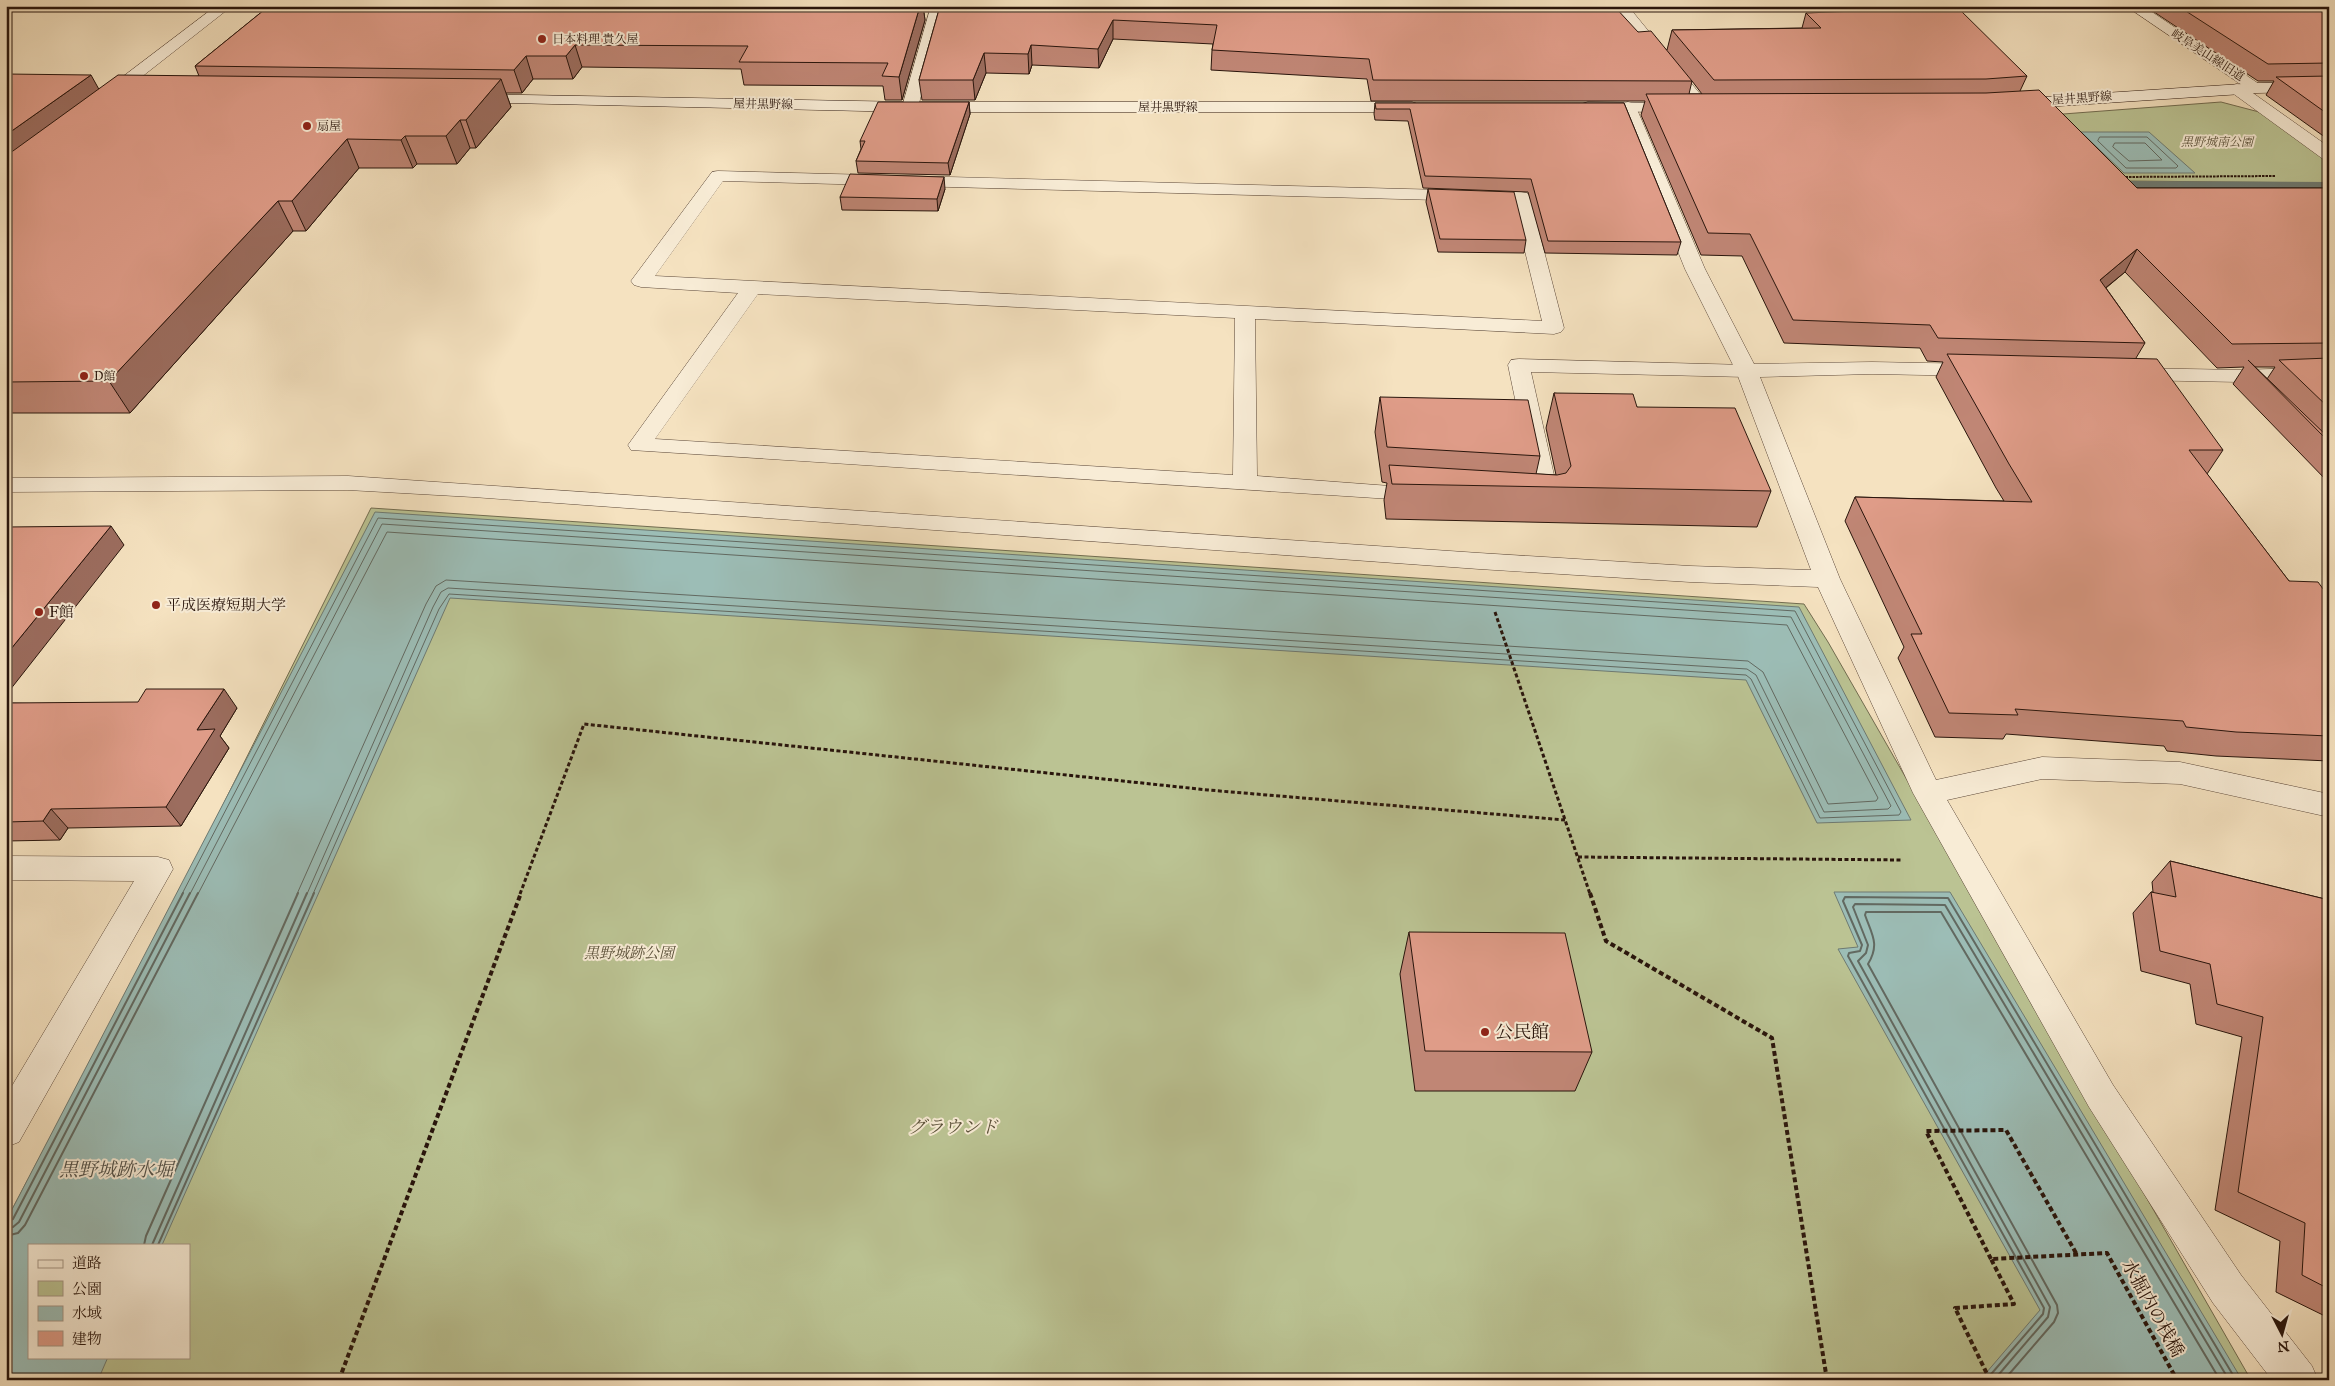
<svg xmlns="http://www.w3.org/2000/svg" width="2335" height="1386" viewBox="0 0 2335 1386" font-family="'IM FELL Great Primer','Noto Serif JP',serif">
<rect width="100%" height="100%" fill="#f5e2c0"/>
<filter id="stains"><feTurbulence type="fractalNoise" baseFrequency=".004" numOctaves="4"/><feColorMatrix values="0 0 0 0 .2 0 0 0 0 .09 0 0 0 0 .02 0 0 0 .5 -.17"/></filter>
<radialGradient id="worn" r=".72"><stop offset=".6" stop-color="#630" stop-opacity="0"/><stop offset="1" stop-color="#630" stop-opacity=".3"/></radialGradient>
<path fill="#bbc393" stroke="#726c50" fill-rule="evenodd" d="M2221,102L2263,113L2329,161V183L2127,181L2050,115Z
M371,508L1804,604L1828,642L2251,1380H6V1221L176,899ZM29,1245H189V1357H29Z"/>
<path fill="#9cbdb6" stroke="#6e7a72" d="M2081,132H2149L2195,173H2124Z
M375,512L1799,607L1911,820L1817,823L1746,680L450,598L162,1245H29V1357H108L98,1380H6V1221Z
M1834,892H1950L2242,1380H1980L2040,1310L1838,949L1858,947Z"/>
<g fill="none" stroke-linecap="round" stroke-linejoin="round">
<path stroke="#626961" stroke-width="1" d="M2100,137H2147L2178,166L2176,168H2126L2098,141Z
M2115,143H2145L2162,160L2129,161L2113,147Z
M182,894L378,518L1795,611L1901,812L1899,815L1820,818L1751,679L1746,675L449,594L439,609L313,894
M190,894L382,524L1791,617L1891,806L1888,809L1824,812L1756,675L1747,669L448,588L441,592L433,607L307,894
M198,894L387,532L1787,625L1878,798L1876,801L1828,804L1763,672L1748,661L446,580L436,586L426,604L297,894"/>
<path stroke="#626961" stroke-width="2" d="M6,1222L13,1219L183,893
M6,1228L13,1227L19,1222L190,893
M6,1236L18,1233L25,1225L198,893
M144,1245L146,1236L298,893
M152,1245L307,893
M158,1245L314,893
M1986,1380L2043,1314L2044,1308L1848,956L1849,953L1860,951L1862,945L1843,901L1845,897L1948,898L2236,1380
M1994,1380L2048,1317L2050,1307L1858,961L1866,953L1868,945L1853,907L1855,904L1945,905L2229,1380
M2004,1380L2054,1322L2058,1313L2057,1305L1868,964C1880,944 1872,935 1865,915L1866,912H1941L2220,1380"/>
<path fill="#6e7a72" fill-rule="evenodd" d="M2108,173L2127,181L2329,182V190L2125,189L2103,180L2101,177L2103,174Z"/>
<defs>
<path id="lane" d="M718,171L1521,192L1527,193L1530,197L1564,328L1561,332L1554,334L1255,319L1257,476L1430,489L1434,494L1430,499L1422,501L631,450L628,445L738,293L641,287L634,285L631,281L712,172ZM723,181L1513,202L1542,321L655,276ZM758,294L1235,318L1233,475L655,439Z
M1519,359L1747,365L1755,366L1758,371L1755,376L1747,377L1531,372L1560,502L1556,507L1548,509L1531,506L1527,501L1531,496L1535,495L1508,365L1511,360Z
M6,856L158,857L169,860L173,869L19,1142L6,1147V1096L134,881L6,880Z"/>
<path id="street" d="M6,6H14L7,10Z
M216,6H232L116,97H104L102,94L104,91Z
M931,6H945L918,107L916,110H904L902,107Z
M1613,6H1628L1709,105L1711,108L1709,111H1697Z
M2126,6H2143L2265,88L2263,91H2251Z
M2237,84L2243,86L2329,147V160L2323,159L2231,92L2229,89L2231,86Z
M1628,102L1634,104L1636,107L1705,269L1754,364L1872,362L1978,364L1986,365L1989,370L1986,375L1978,376L1872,374L1760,377L1840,579L1936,780L2042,757L2180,762L2329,794V817L2180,784L2042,779L1947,800L2113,1085L2241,1275L2312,1366L2318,1380H2272L2213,1303L2089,1107L1913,793L1818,587L1690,582L1479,569L473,497L348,490L6,492V478L348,476L1479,553L1690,566L1811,570L1736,371L1685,269L1620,107L1622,104Z
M2329,367V379L2241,382L2131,380L2123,379L2120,374L2123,369L2131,368L2241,370Z"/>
<path id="secondary" d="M2329,81V91L2257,93L2013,109L2007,107L2005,104L2007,101L2013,99L2257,83Z
M470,94L910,102H1412L1418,104L1420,107L1418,110L1412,112H910L464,102L462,99L464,96Z
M1588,102L1680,103L1686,105L1688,108L1686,111L1680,113L1582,110L1580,107L1582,104Z"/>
</defs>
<use href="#lane" stroke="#5c4839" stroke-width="1"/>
<use href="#street" stroke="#5c4839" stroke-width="1"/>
<use href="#secondary" stroke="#29150c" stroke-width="1"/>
<path stroke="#29150c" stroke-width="2" stroke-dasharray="2.5 1" stroke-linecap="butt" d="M2122,177L2276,176"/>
<path stroke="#29150c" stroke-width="3" stroke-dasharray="4 2.5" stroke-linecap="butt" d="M1495,612L1590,894
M1578,857L1903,860
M520,894L584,724L1208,790L1565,820"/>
<path stroke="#29150c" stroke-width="4" stroke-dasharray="5 3" stroke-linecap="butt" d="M1590,893L1606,941L1772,1038L1827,1380
M1991,1259L1926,1131L2006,1130L2076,1253
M339,1380L521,893
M1990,1380L1955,1308L2014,1304L1991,1259L2107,1253L2177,1380"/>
<use href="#lane" fill="#f8ecd6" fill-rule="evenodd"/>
<use href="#street" fill="#f8ecd6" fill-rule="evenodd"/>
<use href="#secondary" fill="#f8ecd6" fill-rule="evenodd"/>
</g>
<path fill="#c08675" stroke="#29150c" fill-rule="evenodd" d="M269,6H923L925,20L902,100H885L883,86L744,85L741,69L582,67L573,79H533L522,93H506L511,107L476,148H470L457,164H417L413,168H359L306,231H293L130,413H6V74L99,89L199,76L195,66Z
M940,6L1638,32L1667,50L1672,30L1802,28L1806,13L2027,76L2020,91L2137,188H2329V483L2233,384L2244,367L2217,368L2125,272L2106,288L2145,343L2136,358L2223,450L2207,474L2289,581L2329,597V761L2216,756L2167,751L2164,746L2006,734L2003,739L1935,737L1898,658L1904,647L1845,521L1855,497L2004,501L1996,488L1936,377L1943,362L1927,361L1920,348L1784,343L1742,256L1701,255L1641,115L1645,101H1371L1367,79L1211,70L1212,50L1213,44L1113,39L1099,68L1032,65L1029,74L986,73L975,100H922L919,80ZM1692,81L1702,94H1689ZM2255,367H2275L2267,379Z
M2145,6H2329V140L2266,95L2274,81H2258Z
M969,102L970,114L950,175L858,173L856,161L861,149L860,141Z
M1375,103H1624L1681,242L1677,255L1545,253L1528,192L1423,188L1408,121L1375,120L1374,114Z
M945,189L938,211L842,210L840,197Z
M1428,189L1526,240L1524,253L1438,252L1426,202Z
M1554,393L1637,407L1771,491L1757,527L1386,519L1384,500L1387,483L1382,482L1375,432L1380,397L1540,456L1536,474L1556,475L1546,428Z
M6,703L237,708L220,736L229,748L181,826L68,828L60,840L6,841Z
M2170,861L2329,900V1318L2276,1292L2280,1241L2215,1210L2242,1037L2196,1024L2190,984L2141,971L2133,913L2151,892H2153L2152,882Z
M1409,932L1592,1052L1575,1091H1415L1400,974Z"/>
<path fill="#9c6d5f" stroke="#29150c" d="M920,6H923L925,20L902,100L899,77Z
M1113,20V39L1099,68L1098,49Z
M575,45L582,67L573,79L566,56Z
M1031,45L1032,65L1029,74L1028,54Z
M984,53L986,73L975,100L973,80Z
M526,56L533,79L522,93L514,70Z
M91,75L106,102L6,176V135Z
M501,79L511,107L476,148L466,120Z
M969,102L970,114L950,175L948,163Z
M460,120L470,148L457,164L446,136Z
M405,136L417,164L413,168L401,140Z
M347,139L359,168L306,231L292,201Z
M944,177L945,189L938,211L937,199Z
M278,201L293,231L130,413L109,381Z
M2137,249L2125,272L2088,302L2100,280Z
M111,526L124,545L6,695V655Z
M224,689L237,708L220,736L229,748L181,826L166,807L197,730Z
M51,809L68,828L60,840L43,821Z"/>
<path fill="#df9c88" stroke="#29150c" d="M269,6H920L899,77L882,76L888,63L739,62L748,46L575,45L566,56H526L514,70L195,66Z
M940,6H1614L1638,32L1651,31L1692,81L1373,80L1369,59L1212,50L1217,25L1113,20L1098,49L1031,45L1028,54L984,53L973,80H919Z
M2178,6H2329V63L2268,64Z
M1957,7L2027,76L1986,79L1714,80L1672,30L1821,28L1806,13Z
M6,74L91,75L6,135Z
M118,75L501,79L466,120H460L446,136H405L401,140L347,139L292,201H278L109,381L6,382V156Z
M2329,76V115L2276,77Z
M2039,90L2137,188H2329V343L2232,344L2137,249L2100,280L2145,343L1938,338L1930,325L1793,320L1750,234L1708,233L1646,94L1986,93Z
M878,102H969L948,163L856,161L865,141H860Z
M1375,103H1624L1681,242L1548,241L1531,179L1425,176L1410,109H1376Z
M850,174L944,177L937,199L840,197Z
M1428,189L1514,192L1526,240L1440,239Z
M1947,354L2157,359L2223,450H2189L2289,581L2318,582L2329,597V736L2236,732L2186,727L2183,721L2015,709L2018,715L1949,713L1911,634H1922L1855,497L2032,502L2009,464Z
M2329,358V408L2279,360Z
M2248,360L2329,438V442Z
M1554,393L1633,394L1637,407L1735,408L1771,491L1392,484L1389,465L1557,475L1566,473L1571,466Z
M1380,397L1528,400L1540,456L1387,447Z
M111,526L6,655V527Z
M146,689H224L197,730L215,729L166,807L51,809L43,821L6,822V703L138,702Z
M2170,861L2329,900V1289L2302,1275L2305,1223L2238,1192L2263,1017L2217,1004L2210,964L2160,951L2151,892L2176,897Z
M1409,932L1565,933L1592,1052L1425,1051Z"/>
<g fill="#8f2418" stroke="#f8ecd6" stroke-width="2">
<circle cx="542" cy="39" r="5"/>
<circle cx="307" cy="126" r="5"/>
<circle cx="84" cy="376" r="5"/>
<circle cx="156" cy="605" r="5"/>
<circle cx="39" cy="612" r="5"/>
<circle cx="1485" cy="1032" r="5"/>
</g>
<g text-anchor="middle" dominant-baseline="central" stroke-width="4" stroke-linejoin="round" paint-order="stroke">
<g font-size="12" fill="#29150c" stroke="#f8ecd6" text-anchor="start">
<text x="552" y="39">日本料理 貴久屋</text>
<text x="317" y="126">扇屋</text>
<text x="94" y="376">D館</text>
</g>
<g font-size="12" fill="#29150c" stroke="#f8ecd6">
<text transform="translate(2208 55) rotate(33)">岐阜美山線旧道</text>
<text transform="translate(2082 98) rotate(-4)">屋井黒野線</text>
<text transform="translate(763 104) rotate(1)">屋井黒野線</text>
<text x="1168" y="107">屋井黒野線</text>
</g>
<g font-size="12" font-style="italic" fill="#5c523b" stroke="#f8ecd6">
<text x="2217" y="142">黒野城南公園</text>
</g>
<g font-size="15" fill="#29150c" stroke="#f8ecd6" text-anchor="start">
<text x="166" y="605">平成医療短期大学</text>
<text x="49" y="612">F館</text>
</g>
<g font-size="15" font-style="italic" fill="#5c523b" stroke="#f8ecd6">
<text x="629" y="953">黒野城跡公園</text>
</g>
<g font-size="18" fill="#29150c" stroke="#f8ecd6" text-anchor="start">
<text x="1495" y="1032">公民館</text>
</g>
<g font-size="18" font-style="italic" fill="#5c523b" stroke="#f8ecd6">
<text x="953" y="1127">グラウンド</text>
</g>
<g font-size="18" fill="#29150c" stroke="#f8ecd6">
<text transform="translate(2153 1308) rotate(61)">水掘内の桟橋</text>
</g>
<g font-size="19" font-style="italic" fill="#515048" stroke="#f8ecd6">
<text x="116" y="1169">黒野城跡水堀</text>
</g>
</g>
<rect width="2335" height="1386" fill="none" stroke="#f5e2c0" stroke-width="25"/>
<rect x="8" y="8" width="2320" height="1371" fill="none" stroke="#29150c" stroke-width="2.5"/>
<rect x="12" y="12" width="2310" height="1361" fill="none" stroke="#29150c"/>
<rect x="28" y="1244" width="162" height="115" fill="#f8ecd6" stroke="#a59685"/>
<rect x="38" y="1260" width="25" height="8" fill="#f8ecd6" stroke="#a59685"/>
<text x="72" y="1268" font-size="15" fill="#29150c">道路</text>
<rect x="38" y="1281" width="25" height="15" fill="#bbc393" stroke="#a59685"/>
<text x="72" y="1294" font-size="15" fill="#29150c">公園</text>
<rect x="38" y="1306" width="25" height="15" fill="#9cbdb6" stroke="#a59685"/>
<text x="72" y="1318" font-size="15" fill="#29150c">水域</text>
<rect x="38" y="1331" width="25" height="15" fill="#df9c88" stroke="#a59685"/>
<text x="72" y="1344" font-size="15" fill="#29150c">建物</text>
<g transform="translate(2282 1334) rotate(174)" stroke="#f8ecd6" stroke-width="4" paint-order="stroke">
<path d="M0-4L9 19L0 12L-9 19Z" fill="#29150c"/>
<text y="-8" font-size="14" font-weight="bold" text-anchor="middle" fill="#29150c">N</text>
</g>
<rect width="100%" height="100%" filter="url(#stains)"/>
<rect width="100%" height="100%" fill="url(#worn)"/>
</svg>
